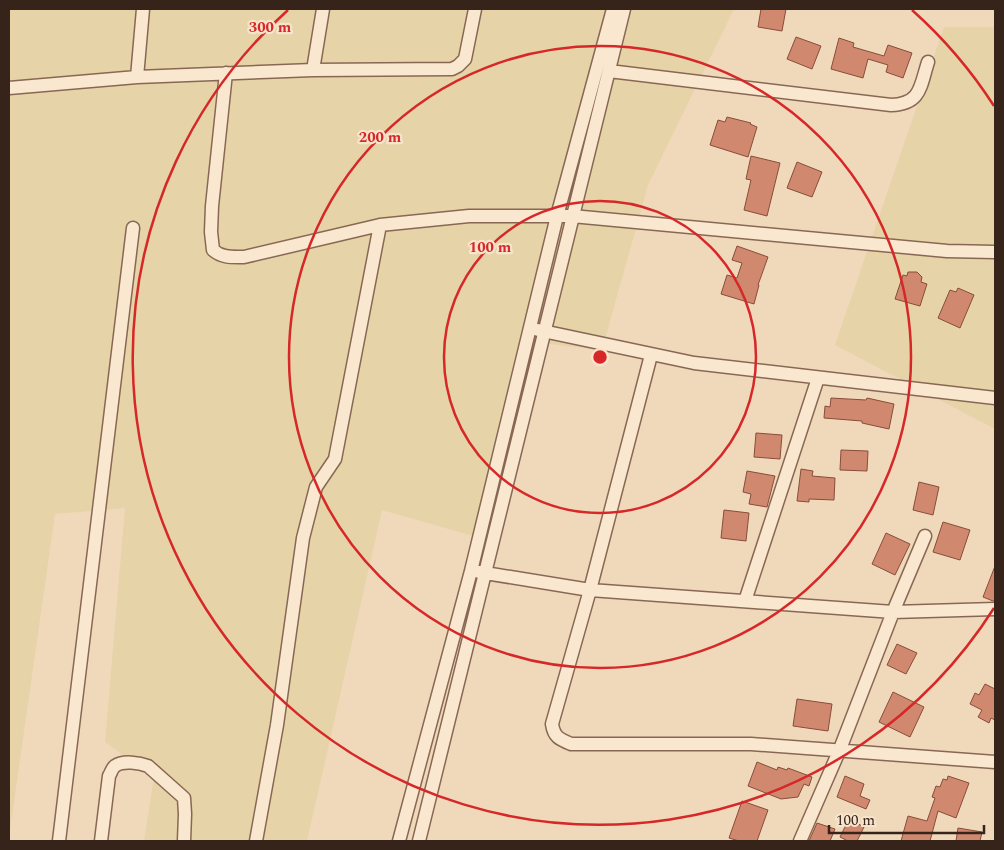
<svg xmlns="http://www.w3.org/2000/svg" width="1004" height="850" viewBox="0 0 1004 850" font-family="Spectral,serif">
<rect width="100%" height="100%" fill="#f0d8bb"/>
<path fill="#e6d3a8" d="M9,9H734L648,185L602,350L531,342L484,539L382,510L307,841H144L154,777L105,742L125,508L55,514L9,837Z
M944,27H995V429L835,345Z"/>
<path fill="#d0896f" stroke="#884d39" d="M761,9H786L782,31L758,27Z
M796,37L821,46L812,69L787,59Z
M839,38L854,43L853,47L884,56L888,45L912,53L903,78L886,72L888,65L868,59L863,78L831,69Z
M727,117L751,123L750,124L757,127L748,157L710,145L718,120L725,122Z
M751,156L780,163L767,216L744,210L751,180L746,179Z
M797,162L822,172L812,197L787,188Z
M737,246L768,257L758,285H759L754,304L721,294L727,275L737,278L742,263L732,260Z
M908,272H917L922,277L921,282L927,284L920,306L895,299L903,275L907,276Z
M958,288L974,295L960,328L938,318L950,290L956,292Z
M831,398L866,400L867,398L894,404L889,429L862,423V421L824,418L825,406L830,407Z
M756,433L782,435L780,459L754,457Z
M841,450L868,451L867,471L840,470Z
M801,469L813,471L812,476L835,478L834,500L809,499V502L797,501Z
M747,471L775,476L767,507L749,504L751,494L743,492Z
M919,482L939,487L933,515L913,510Z
M724,510L749,513L746,541L721,538Z
M943,522L970,530L960,560L933,552Z
M886,533L910,544L895,575L872,564Z
M995,566V601H993L983,597Z
M897,644L917,653L906,674L887,665Z
M985,684L995,689V720L991,718L989,723L978,717L982,710L970,704L975,693L979,695Z
M893,692L924,707L910,737L879,722Z
M797,699L832,704L828,731L793,726Z
M757,762L777,770L778,767L787,770L788,768L812,777L809,786L804,784L798,797L781,799L748,786Z
M845,776L864,784L860,796L870,800L866,809L837,797Z
M948,776L969,783L956,818L938,811L930,841H901L908,816L927,821L935,798L932,797L936,786L940,787L943,779L947,780Z
M742,801L768,810L757,841H739L729,838Z
M849,819L864,827L857,841H848L840,837Z
M817,823L835,829L830,841H809Z
M958,828L982,832L980,841H956Z"/>
<g fill="none" stroke-linecap="round" stroke-linejoin="round">
<defs>
<path id="minor" d="M313,70L323,9
M609,71L891,105C921,104 920,87 928,62
M226,73L212,206L211,232L213,250C222,258 232,257 244,257L380,225L469,216H572L947,251L995,252
M137,77L143,9
M9,88L137,77L313,70L452,69L458,66L465,59L475,9
M538,330L694,363L995,398
M651,355L590,590L552,724C554,737 559,739 571,744H751L995,762
M479,572L590,590L893,612L995,609
M745,601L818,378
M59,841L133,228
M101,841L109,776C111,773 112,768 115,766C123,760 140,763 148,766L184,798L185,814L184,841
M256,841L277,725L303,538L316,487L335,459L380,225
M399,841L471,571L557,216L613,9
M419,841L624,9
M800,841L840,749L893,612L925,536"/>
</defs>
<use href="#minor" stroke="#886854" stroke-width="15"/>
<use href="#minor" stroke="#fae7cf" stroke-width="12"/>
</g>
<g fill="none" stroke="#d62828" stroke-width="2.5">
<circle cx="600" cy="357" r="156"/>
<circle cx="600" cy="357" r="311"/>
<path d="M994 608A467 467 0 1 1 288 10M912 10A467 467 0 0 1 994 106"/>
</g>
<circle cx="600" cy="357" r="8" fill="#d62828" stroke="#f7e4cb" stroke-width="2.5"/>
<g font-size="15" text-anchor="middle" font-weight="bold" fill="#d62828" stroke="#f7e4cb" stroke-width="4.5" stroke-linejoin="round" paint-order="stroke">
<text x="270" y="32">300 m</text>
<text x="380" y="142">200 m</text>
<text x="490" y="252">100 m</text>
</g>
<rect width="1004" height="850" fill="none" stroke="#36241a" stroke-width="20"/>
<path d="M829 825v8h155v-8" fill="none" stroke="#36241a" stroke-width="2.5"/>
<text x="836" y="825" font-size="15" fill="#36241a" stroke="#f7e4cb" stroke-width="4" paint-order="stroke">100 m</text>
</svg>
